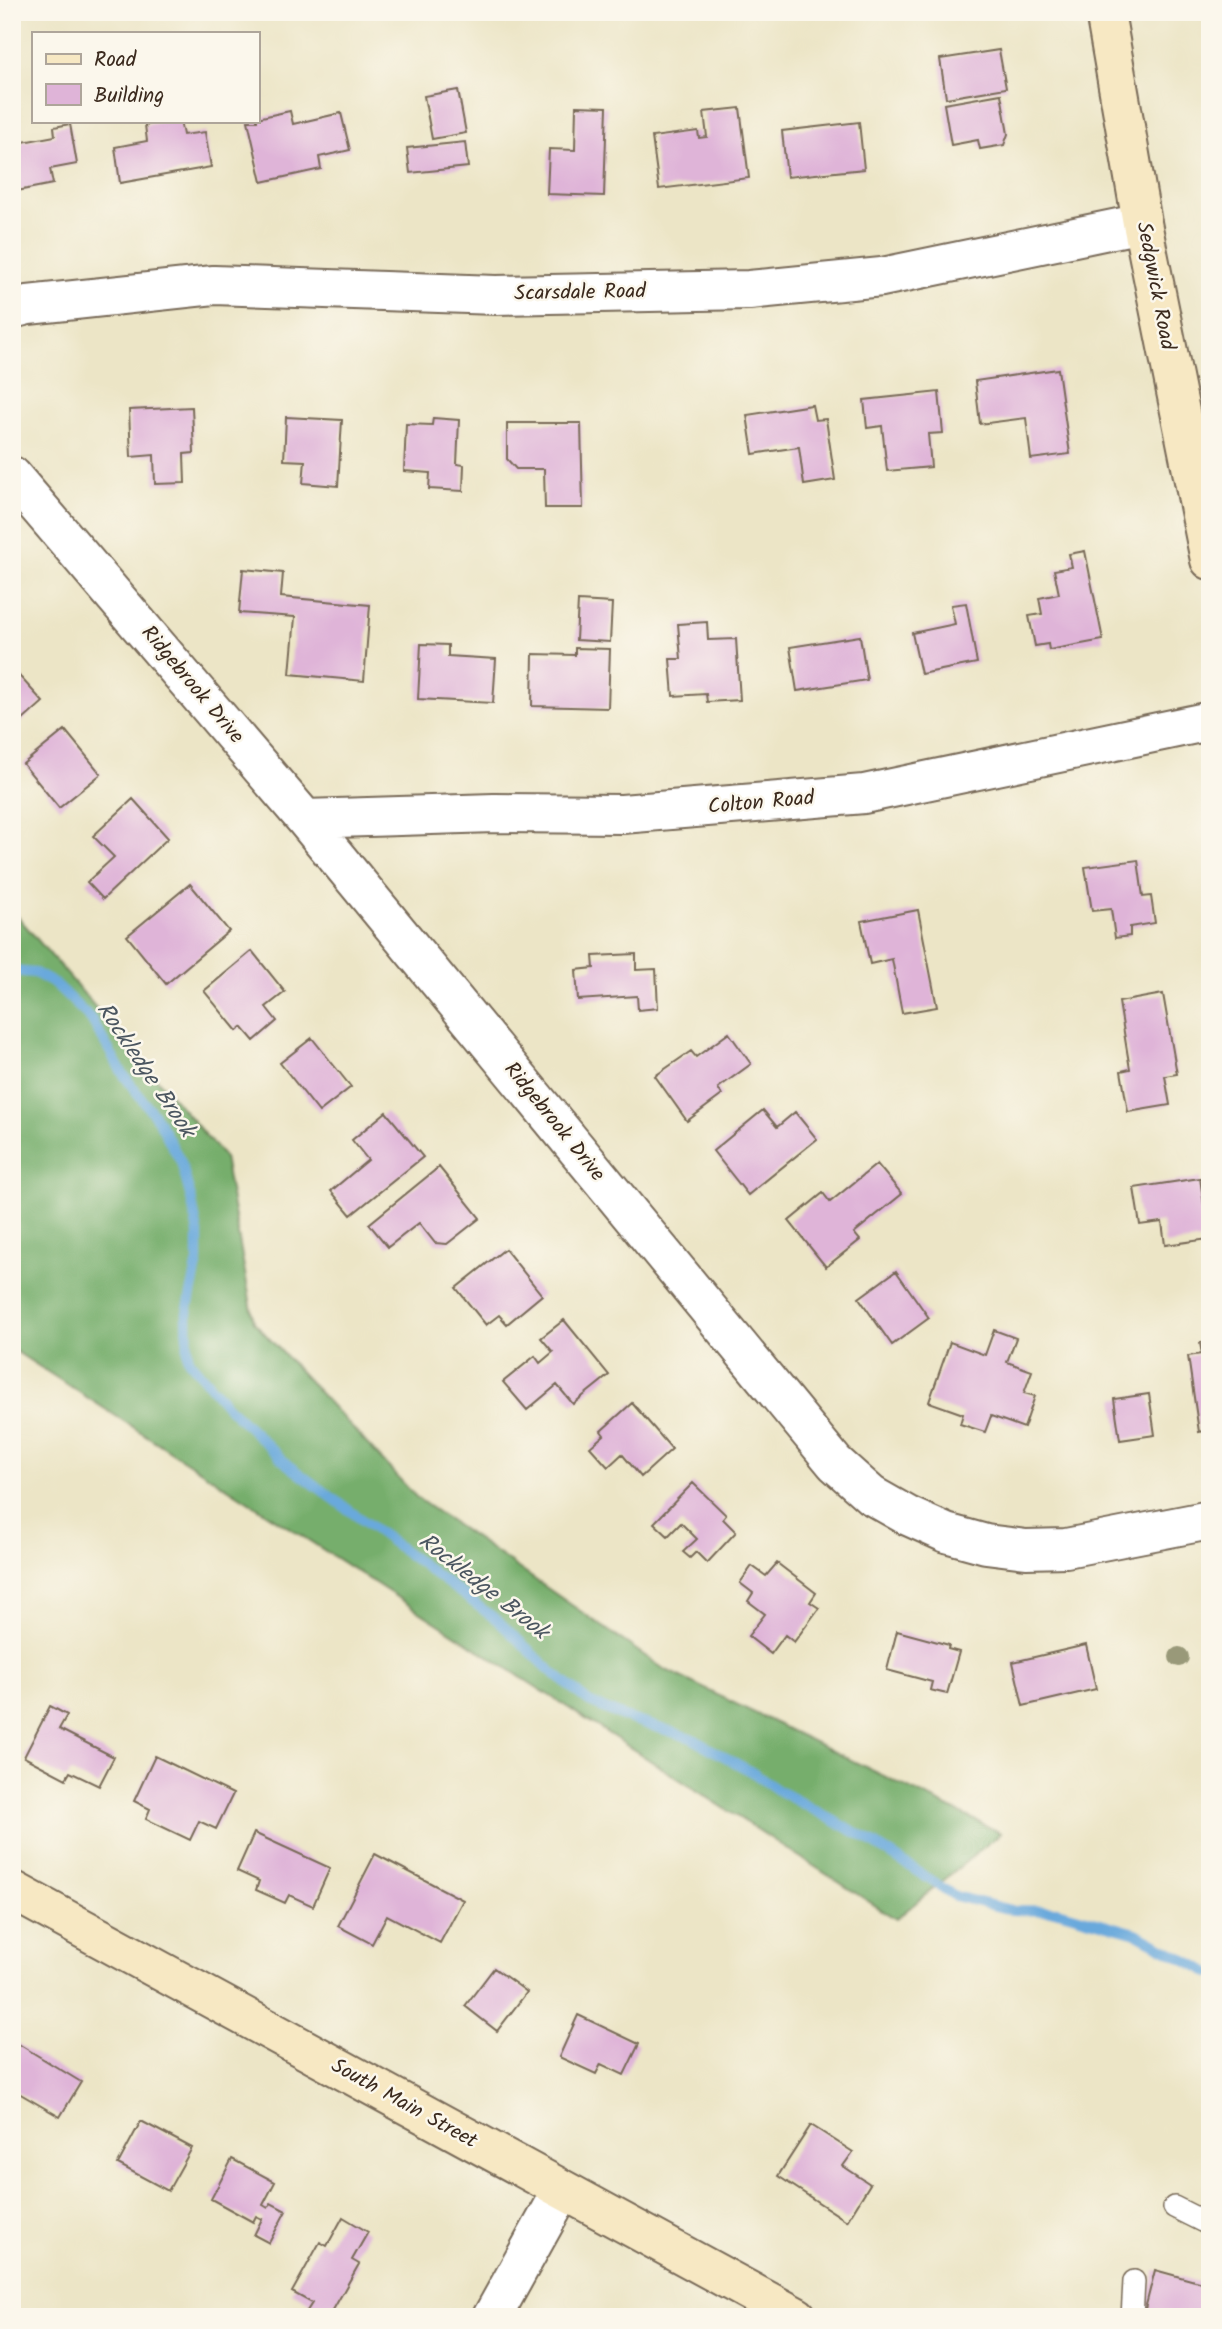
<svg xmlns="http://www.w3.org/2000/svg" width="1222" height="2329" viewBox="0 0 1222 2329" font-family="Kalam,sans-serif">
<rect width="100%" height="100%" fill="#fbf7ec"/>
<filter id="ink" filterUnits="userSpaceOnUse"><feTurbulence type="fractalNoise" baseFrequency=".0143" numOctaves="2"/><feDisplacementMap in="SourceGraphic" scale="14" xChannelSelector="R" yChannelSelector="G"/><feConvolveMatrix kernelMatrix="1 2 1 2 8 2 1 2 1" color-interpolation-filters="sRGB"/></filter>
<filter id="wash" filterUnits="userSpaceOnUse"><feTurbulence type="fractalNoise" baseFrequency=".00686" numOctaves="4" result="noise"/><feDisplacementMap in="SourceGraphic" scale="28" xChannelSelector="R" yChannelSelector="G"/><feGaussianBlur stdDeviation="1.57" result="paint"/><feColorMatrix in="noise" values="0 0 0 0 0 0 0 0 0 0 0 0 0 0 0 0 0 1.4 0 .05"/><feComposite in="paint" operator="in"/></filter>
<g filter="url(#wash)">
<rect width="100%" height="100%" fill="#ece5c6"/>
<path fill="#76ae6c" stroke="#586c45" stroke-width="2" d="M12,910L224,1157L254,1322L417,1498L664,1669L1001,1833L896,1919L12,1349Z"/>
<g fill="none" stroke-linecap="round" stroke-linejoin="round">
<path stroke="#69a9dc" stroke-width="10" d="M12,971L35,973L55,984L91,1019L123,1074L158,1120L181,1162L192,1202L198,1233V1261L187,1313L188,1359L228,1407L288,1465L497,1620L551,1671L589,1702L624,1717L691,1738L752,1772L779,1791L864,1837L955,1896L1011,1910L1058,1911L1136,1933L1210,1973"/>
</g>
<g id="blocks">
<path fill="#dfb4d8" d="M999,50L1006,88L946,98L940,59Z
M458,90L466,133L432,139L424,96Z
M1001,94L1008,134L1004,145L980,149L978,140L951,145L944,104Z
M576,106L607,107L604,196L547,194L549,149L575,150Z
M740,108L749,178L659,189L652,137L698,131L699,138L707,137L704,112Z
M290,111L293,124L341,113L350,150L319,157L321,169L262,182L248,121H257V118Z
M168,121H180L183,135L205,132L211,167L120,183L115,147L147,141L145,125Z
M859,122L864,169L787,177L782,131Z
M70,124L77,164L50,169L53,184L12,192V144L55,136L54,127Z
M465,142L468,167L410,173L407,148Z
M1058,369L1070,454L1031,459L1026,418L980,424L975,381Z
M939,392L943,433L928,434L931,467L887,471L882,426L867,428L864,400Z
M812,405L815,420L826,419L835,480L804,485L799,447L753,454L747,415Z
M192,407L194,453L184,454L185,483L155,484L154,455L131,457L129,410Z
M286,417L342,420L338,486L303,483L305,461L284,460Z
M433,418L459,420L457,464L464,465L463,491L429,489L430,473L404,471L406,424L432,425Z
M507,423H581L583,508H545L544,469H516L507,459Z
M1085,551L1103,640L1049,650L1048,644L1035,646L1029,616L1042,614L1039,598L1059,594L1054,570L1072,567L1069,554Z
M243,569L283,573L281,597L370,605L364,681L290,674L295,617L239,613Z
M578,601L612,603L610,642L576,640Z
M966,603L977,663L921,674L912,633L955,624L951,605Z
M707,622L708,640L736,639L740,700L707,702L706,694L673,696L670,659H681L678,624Z
M860,636L867,680L797,691L790,647Z
M421,644L448,645V656L496,659L493,703L418,699Z
M575,648L610,649L608,708L532,706L533,654L575,655Z
M12,668L43,702L12,730Z
M65,730L101,774L59,808L23,764Z
M133,799L168,838L103,899L87,882L114,857L93,836Z
M1138,860L1143,897L1151,896L1155,923L1130,927V936L1115,938L1111,909L1092,911L1085,867Z
M190,884L229,931L166,984L127,936Z
M918,910L937,1007L902,1013L892,959L870,964L861,921Z
M252,951L285,992L266,1007L277,1021L254,1041L242,1027L237,1031L204,991Z
M636,954V970L656,969L658,1008L638,1010L637,996L578,1000L576,970L594,968L593,956Z
M1163,994L1177,1074L1165,1076L1170,1105L1128,1112L1121,1071L1130,1069L1119,1002Z
M729,1033L751,1064L718,1088L722,1095L687,1121L655,1076L691,1051L696,1057Z
M312,1038L351,1087L319,1112L280,1063Z
M763,1110L777,1127L795,1112L817,1139L748,1195L713,1151Z
M386,1112L423,1157L351,1215L331,1191L368,1160L352,1140Z
M877,1164L902,1194L854,1233L860,1240L826,1267L789,1221L823,1193L830,1202Z
M439,1167L480,1218L447,1244L435,1243L419,1223L388,1247L369,1224Z
M1200,1178L1209,1239L1165,1245L1162,1222L1140,1225L1134,1188Z
M505,1249L542,1295L507,1324L499,1315L486,1325L456,1288Z
M896,1271L929,1318L892,1345L859,1298Z
M564,1320L609,1375L573,1404L557,1385L527,1410L503,1382L535,1356L540,1363L553,1352L541,1338Z
M994,1330L1016,1338L1007,1362L1032,1371L1024,1393L1035,1396L1024,1428L991,1416L985,1432L960,1424L963,1414L929,1402L950,1342L985,1355Z
M1210,1341V1430L1199,1432L1188,1356L1202,1354L1200,1343Z
M1149,1394L1155,1435L1120,1440L1114,1399Z
M632,1403L672,1449L641,1477L622,1454L608,1467L590,1447L604,1435L601,1431Z
M693,1483L726,1515L723,1519L736,1532L707,1563L696,1552L690,1558L683,1552L697,1539L681,1523L668,1536L654,1523Z
M777,1563L816,1593L810,1602L819,1608L794,1642L785,1635L771,1654L748,1636L765,1614L748,1601L753,1593L740,1583L752,1566L766,1576Z
M897,1631L949,1645L948,1649L959,1652L947,1694L930,1690L932,1682L887,1670Z
M1086,1645L1096,1689L1023,1706L1013,1662Z
M50,1706L67,1715L59,1729L114,1757L99,1786L70,1772L66,1779L24,1757Z
M155,1756L233,1794L216,1829L199,1821L190,1840L146,1819L150,1809L134,1801Z
M254,1833L330,1868L313,1906L289,1895L285,1903L256,1890L259,1881L237,1871Z
M375,1854L463,1900L440,1943L387,1915L372,1944L338,1926Z
M494,1968L527,1992L497,2031L465,2006Z
M578,2015L639,2044L624,2075L601,2064L596,2074L559,2057Z
M12,2040L81,2082L60,2117L12,2089Z
M141,2121L192,2148L168,2191L118,2164Z
M811,2125L853,2152L843,2166L870,2184L847,2221L778,2176Z
M232,2159L275,2182L263,2205L268,2208L271,2203L286,2211L269,2243L254,2235L262,2219L256,2216L253,2222L211,2199Z
M343,2217L368,2232L352,2260L359,2264L329,2317H317L307,2311L312,2303L292,2292L320,2242L327,2246Z
M1206,2266L1210,2267V2317H1143L1155,2270L1202,2283Z"/>
</g>
</g>
<g filter="url(#ink)">
<use href="#blocks" fill-opacity="0" stroke="#796b59" stroke-width="2"/>
<g fill="none" stroke-linecap="round" stroke-linejoin="round">
<defs>
<path id="service" d="M1174,2207L1210,2225
M1132,2317L1134,2281"/>
<path id="minor" d="M12,309L28,305L214,285L496,295L749,290L882,277L1142,223
M12,476L305,819L835,1463L871,1495L908,1516L946,1533L986,1544L1026,1549L1066,1548L1210,1520
M305,819L494,813L622,814L864,794L1210,721"/>
<path id="tertiary" d="M492,2317L562,2191"/>
<path id="secondary" d="M1105,12L1142,223L1210,560
M12,1890L797,2317"/>
</defs>
<use href="#service" stroke="#796b59" stroke-width="24"/>
<use href="#minor" stroke="#796b59" stroke-width="42"/>
<use href="#tertiary" stroke="#796b59" stroke-width="42"/>
<use href="#secondary" stroke="#796b59" stroke-width="42"/>
<use href="#service" stroke="#fff" stroke-width="21"/>
<use href="#minor" stroke="#fff" stroke-width="38"/>
<use href="#tertiary" stroke="#fff" stroke-width="38"/>
<use href="#secondary" stroke="#f7e8c3" stroke-width="38"/>
</g>
<circle fill="#999979" cx="1179" cy="1657" r="10"/>
</g>
<g text-anchor="middle" dominant-baseline="central" stroke-width="5" stroke-linejoin="round" paint-order="stroke">
<g font-size="21" fill="#3b2a1e" stroke="#fbf7ec">
<text transform="translate(1155 286) rotate(79)">Sedgwick Road</text>
<text transform="translate(580 293) rotate(-1)">Scarsdale Road</text>
<text transform="translate(192 685) rotate(50)">Ridgebrook Drive</text>
<text transform="translate(761 803) rotate(-5)">Colton Road</text>
<text transform="translate(554 1122) rotate(51)">Ridgebrook Drive</text>
<text transform="translate(404 2104) rotate(29)">South Main Street</text>
</g>
<g font-size="23" font-style="italic" fill="#4b5660" stroke="#fbf7ec">
<text transform="translate(145 1070) rotate(56)">Rockledge Brook</text>
<text transform="translate(483 1587) rotate(38)">Rockledge Brook</text>
</g>
</g>
<rect width="1222" height="2329" fill="none" stroke="#fbf7ec" stroke-width="42"/>
<rect x="32" y="32" width="228" height="91" fill="#fbf7ec" stroke="#aea59a" stroke-width="2"/>
<rect x="46" y="54" width="35" height="10" fill="#f7e8c3" stroke="#aea59a" stroke-width="2"/>
<text x="94" y="66" font-size="21" fill="#3b2a1e">Road</text>
<rect x="46" y="84" width="35" height="21" fill="#dfb4d8" stroke="#aea59a" stroke-width="2"/>
<text x="94" y="102" font-size="21" fill="#3b2a1e">Building</text>
</svg>
